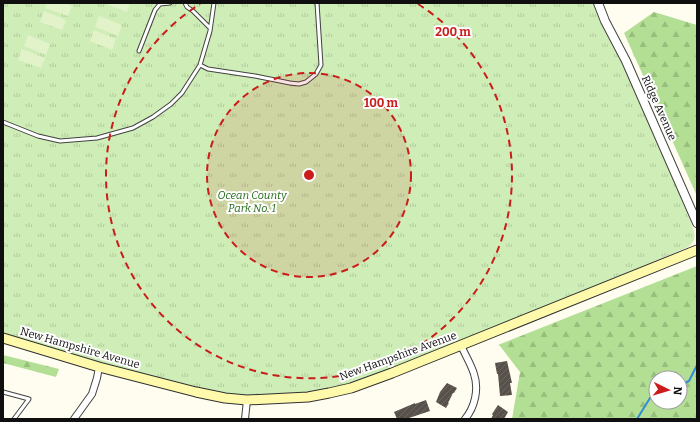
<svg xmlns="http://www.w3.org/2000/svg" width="700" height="422" viewBox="0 0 700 422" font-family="Bitter,serif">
<defs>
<pattern id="forest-firs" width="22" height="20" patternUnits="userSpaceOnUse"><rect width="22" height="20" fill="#b2df94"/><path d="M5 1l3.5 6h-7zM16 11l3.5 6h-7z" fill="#98be7e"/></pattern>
<pattern id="park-tufts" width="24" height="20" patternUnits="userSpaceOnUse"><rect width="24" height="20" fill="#cfedb6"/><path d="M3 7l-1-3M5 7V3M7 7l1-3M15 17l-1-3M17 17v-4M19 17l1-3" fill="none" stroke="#b1ca9b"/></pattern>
<pattern id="building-hatch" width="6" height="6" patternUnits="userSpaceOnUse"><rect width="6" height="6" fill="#58504a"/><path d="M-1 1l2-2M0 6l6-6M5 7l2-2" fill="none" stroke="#6b6560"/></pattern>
</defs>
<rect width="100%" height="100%" fill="#fffdf0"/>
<path fill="url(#forest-firs)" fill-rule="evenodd" d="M654,12L697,25V196L624,33Z
M697,266V419H512L520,372L500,346L498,345ZM656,378H680V402H656Z
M3,355L59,369L56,377L3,363Z"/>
<path fill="url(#park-tufts)" d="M3,3H598L626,61L691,223C695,235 698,238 688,247L591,288L459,341L391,370L350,384L308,392L262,400H247L3,338Z"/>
<path fill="#e2f3c9" d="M47,3H64L72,6L68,16L45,8Z
M104,3H130L127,12Z
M44,11L66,20L62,30L40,22Z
M99,16L122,25L118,36L95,27Z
M94,30L116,39L112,50L90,41Z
M28,35L50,44L46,55L24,46Z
M22,49L45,58L41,68L18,60Z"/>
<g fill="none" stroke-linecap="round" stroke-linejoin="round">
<path stroke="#318cd8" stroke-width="2" d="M680,385L689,381L697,365
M637,419L650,398L656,395"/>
</g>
<path fill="url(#building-hatch)" d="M507,361L512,383H510L512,395L500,396L498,374H497L495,363Z
M447,383L457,388L454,393H453L448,403H449L446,408L436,402L440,392Z
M426,400L430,411L406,419H397L394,412L415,403V404Z
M498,405L508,412L504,419H491L493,415L492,414Z"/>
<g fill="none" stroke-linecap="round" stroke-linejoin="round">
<defs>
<path id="service" d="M185,3L187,7L193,11L210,28
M139,51L155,10L160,4L170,3
M200,65L208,69L255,76L290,83L299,84L306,82L316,74L321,65L317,3
M3,122L38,136L60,141L97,138L133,128L153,117L171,104L182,93L200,65L210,31L214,3
M3,392L29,399L14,419"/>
<path id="minor" d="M461,345C465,355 471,364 474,374C479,389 475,407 465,419
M74,419L92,394L97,378L99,367
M245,419L247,400"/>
<path id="tertiary" d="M598,3L605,21L626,61L697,223"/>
<path id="secondary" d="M3,338L99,367L196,392L225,398L247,400L308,397L329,393L351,388L392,373L697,250"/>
</defs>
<use href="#service" stroke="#424242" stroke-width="5"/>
<use href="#minor" stroke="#424242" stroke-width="8"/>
<use href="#tertiary" stroke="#424242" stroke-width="10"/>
<use href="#secondary" stroke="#313131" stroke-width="11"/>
<use href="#service" stroke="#fff" stroke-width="3"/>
<use href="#minor" stroke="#fff" stroke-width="6"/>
<use href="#tertiary" stroke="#fff" stroke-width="8"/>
<use href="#secondary" stroke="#fffaab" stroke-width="9"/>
</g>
<circle cx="309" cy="175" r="102" fill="#ca1d1b" fill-opacity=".12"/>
<g fill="none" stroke="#ca1d1b" stroke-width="2" stroke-dasharray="7 5">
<circle cx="309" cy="175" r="102"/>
<path d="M418 4A203 203 0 1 1 200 4"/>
</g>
<g text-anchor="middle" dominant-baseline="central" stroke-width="4" stroke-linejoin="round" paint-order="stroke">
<g font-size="11" fill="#0f0f0f" stroke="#fff">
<text transform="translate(659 108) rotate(66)">Ridge Avenue</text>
<text transform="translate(80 348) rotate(16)">New Hampshire Avenue</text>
<text transform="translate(398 356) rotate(-20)">New Hampshire Avenue</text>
</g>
<g font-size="11" font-style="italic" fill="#266c19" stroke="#fff">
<text x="252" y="195">Ocean County<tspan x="252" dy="13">Park No. 1</tspan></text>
</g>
</g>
<circle cx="309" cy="175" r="6" fill="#ca1d1b" stroke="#fff" stroke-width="2"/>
<g font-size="12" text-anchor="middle" font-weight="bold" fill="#ca1d1b" stroke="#fff" stroke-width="4" stroke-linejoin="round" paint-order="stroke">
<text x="453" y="36">200 m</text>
<text x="381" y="107">100 m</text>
</g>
<rect width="700" height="422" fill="none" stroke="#0f0f0f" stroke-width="8"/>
<g transform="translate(668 390) rotate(95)"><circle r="19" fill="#ffffff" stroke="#9f9f9f"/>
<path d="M0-3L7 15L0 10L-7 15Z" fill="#ca1d1b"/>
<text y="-6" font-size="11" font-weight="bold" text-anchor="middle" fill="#0f0f0f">N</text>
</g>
</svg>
